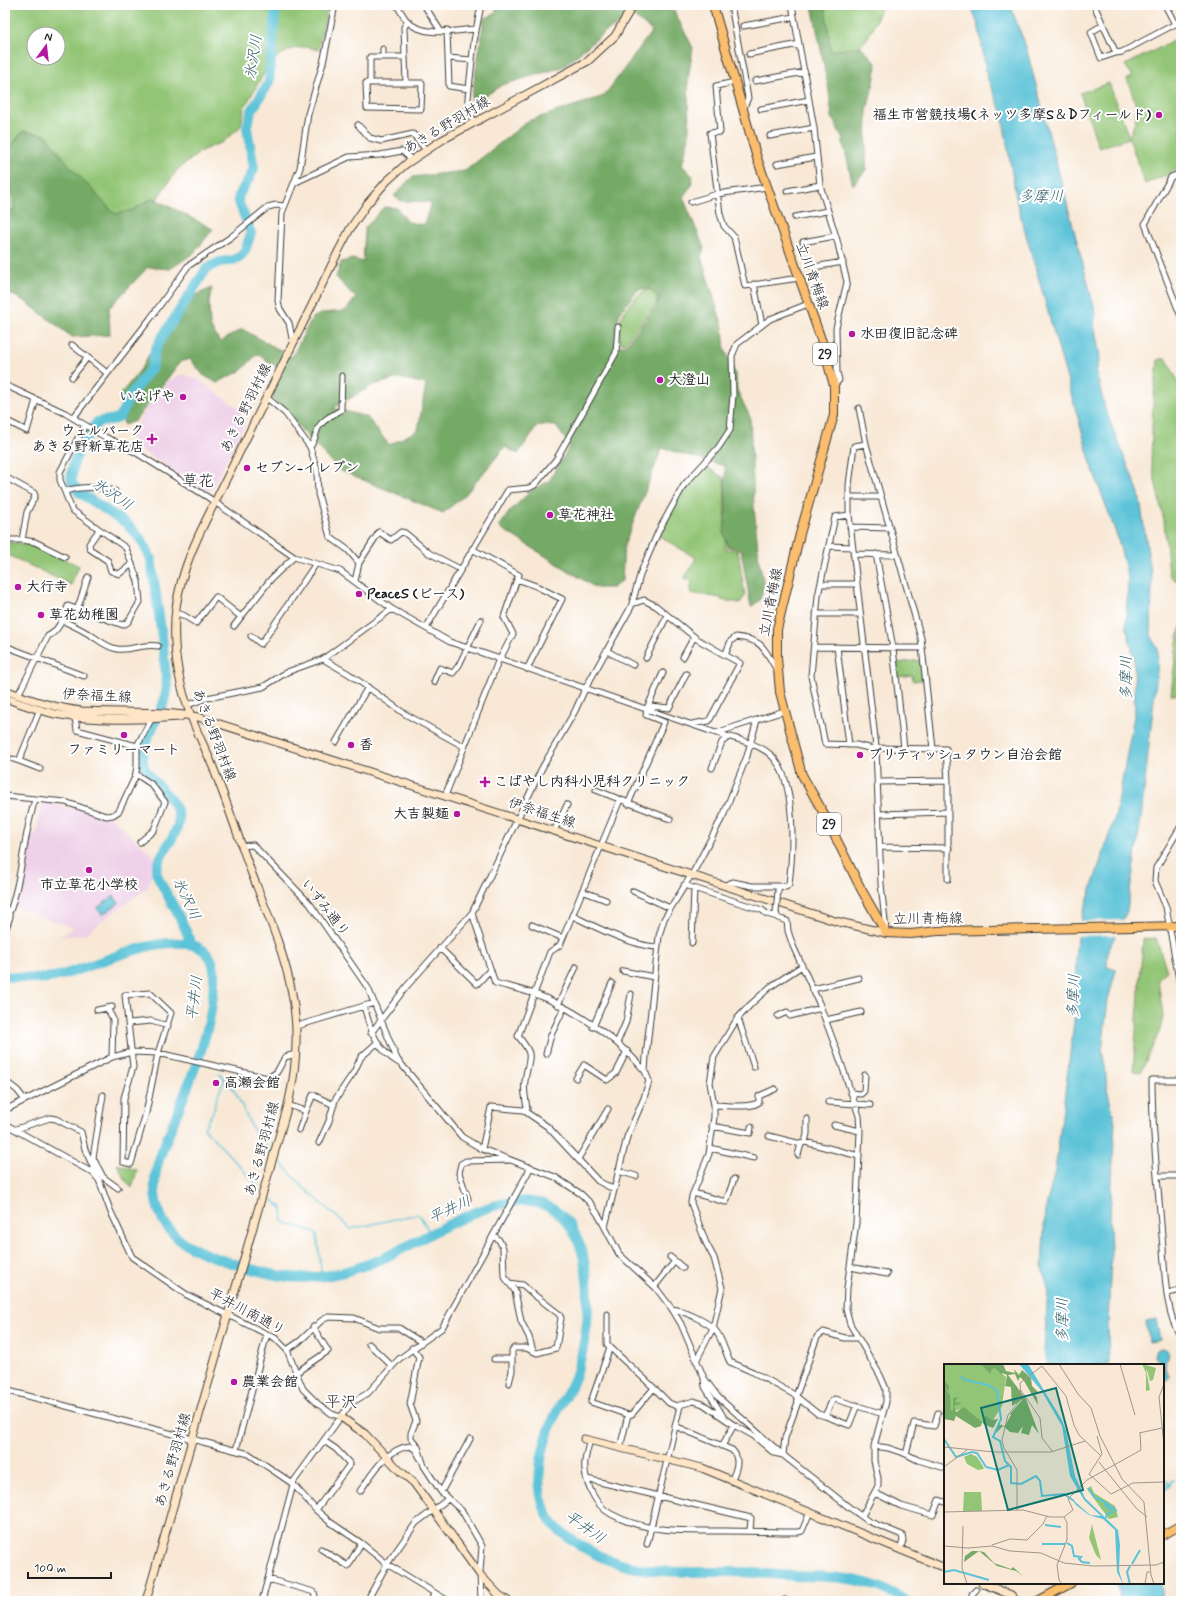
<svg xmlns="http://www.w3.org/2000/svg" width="1186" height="1606" viewBox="0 0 1186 1606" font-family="Mynerve,'Klee One',sans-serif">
<rect width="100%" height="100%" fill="#fff"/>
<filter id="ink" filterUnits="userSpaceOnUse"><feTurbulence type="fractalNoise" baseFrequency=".025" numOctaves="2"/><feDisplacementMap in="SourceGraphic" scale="8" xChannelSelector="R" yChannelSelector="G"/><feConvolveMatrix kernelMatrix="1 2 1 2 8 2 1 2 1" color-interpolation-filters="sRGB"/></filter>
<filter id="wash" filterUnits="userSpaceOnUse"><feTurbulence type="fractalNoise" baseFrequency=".012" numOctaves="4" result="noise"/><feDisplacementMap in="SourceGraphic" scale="16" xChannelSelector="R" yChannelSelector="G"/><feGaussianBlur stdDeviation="0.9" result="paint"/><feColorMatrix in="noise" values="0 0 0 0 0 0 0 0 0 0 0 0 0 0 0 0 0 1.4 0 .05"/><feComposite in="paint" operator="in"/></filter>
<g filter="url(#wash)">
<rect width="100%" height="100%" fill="#f8e8d5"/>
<path fill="#eed0e8" d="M183,374L199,380L242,411L237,418L245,423L212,489L206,491L129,443L132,439L129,437L151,402L168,381Z
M47,802L111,818L157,859L148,887L85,934L58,937L74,928L15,907L22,882L30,834L36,835L38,821L42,806Z"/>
<path fill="#92c575" stroke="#577048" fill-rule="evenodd" d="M5,5H328L318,50L308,47L295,48L280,55L267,68L244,108L241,126L223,142L203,150L178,169L160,194L147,221L136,231L32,186L5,231ZM34,34H58V58H34Z
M819,5H882C878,16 868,44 857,48C848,51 838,52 829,53Z
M1181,37V168L1145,184L1129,138L1099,148L1080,93L1109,83L1129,137C1141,111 1136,105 1127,79L1132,77L1125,65Z
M649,289L658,297L656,304L624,344L620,342C620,336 619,329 620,323C622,310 637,293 649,289Z
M1166,358L1181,387V580C1175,582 1172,578 1169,574L1164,521L1151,462L1153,402L1158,360Z
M704,465L724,478L726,549L738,551L745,596L740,603L721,600V598L690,593L692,581L684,579L696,558L659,536L685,486Z
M5,542C36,543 51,553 79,566L71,585L8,555L5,562Z
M1181,626V695L1171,694L1177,642Z
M921,660L923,680L913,681L912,675L898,677L897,663Z
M1156,938L1167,971L1158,980L1163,1017L1160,1030L1141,1072L1133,1071L1143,939Z
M117,1164L137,1170L132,1188L126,1181Z"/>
<path fill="#75aa66" stroke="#486341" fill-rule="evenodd" d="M496,5H671L693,48L688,79L689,136L682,165L693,176L691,186L683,197L704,248L701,257L723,327L725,350L736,376L737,390L750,417L754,507L759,560L764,585L760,600L751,607L741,550L728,547L724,532L726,513L725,466L662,448L624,546L622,581L612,588H596L499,527L510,511L531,491L549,481L570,446L556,426L538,425L518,454L505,447L465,495L443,513L339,470L272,398L283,371L257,354L242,370L217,383L203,375L190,359L180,362L135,421L124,425L120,395L141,369L156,342L191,297L212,288L209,302L210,326L220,342L242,329L292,357L312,318L323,313L345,311L356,298L336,277L341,262L352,259L363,262L365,228L384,207L397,208L408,222L424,225L431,202L401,201L394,196L412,177L465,171L528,121L604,96L652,31L634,17L606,31L563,67L502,85L482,98L471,101L484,19L496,13ZM639,289H650L659,297L657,305L625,346H615L616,325L621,310ZM399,378L426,384L418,430L389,445L367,417L333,408L373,385Z
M812,5H825L831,51L861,46L876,63L875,77L867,111L866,170L853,185L842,138L832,117L829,91Z
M23,131L46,135L69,165L115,214L132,210L153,198L213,229L194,253L170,269L148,267L109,308L110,335L72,337L26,302L5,291V209L14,211V197L5,174V149L12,145Z"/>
<path fill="#5bc3d8" stroke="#3c707a" d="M971,5H1010L1026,47L1096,314L1094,323L1100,357L1096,372L1106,412L1139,493L1152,579L1151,637L1158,649L1157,672L1141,818L1127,911L1108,951L1107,967L1116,970L1108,1000L1102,1051L1105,1065L1107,1088L1115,1122L1110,1219L1111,1253L1108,1326L1109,1365H1048L1044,1351L1048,1289L1042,1267L1045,1211L1055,1171L1075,1014L1076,948L1083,914L1116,814L1135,710L1134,658L1126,626L1128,578L1118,539L1092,467L1017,203L1002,113L987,77L979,28Z
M114,896L119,903L102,915L97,908Z
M1156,1319L1160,1340L1149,1342L1146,1321Z
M1160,1348L1166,1349C1173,1356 1164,1359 1165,1367C1165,1370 1167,1373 1169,1376L1167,1380H1163V1365L1155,1357L1156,1351Z
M1114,1583H1161L1163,1601H1120L1119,1590Z"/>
<path fill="#f8e8d5" d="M1125,920L1118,935L1077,936L1080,921Z"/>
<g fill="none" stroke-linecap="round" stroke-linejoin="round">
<path stroke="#5bc3d8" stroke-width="1.5" d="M219,1074C236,1083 244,1115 254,1131C259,1139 266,1146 272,1152
M225,1079L214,1105L215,1108L204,1128L261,1189
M276,1157L303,1187L351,1229L417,1214L420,1216L431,1235
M266,1193L277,1204L282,1207L283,1222L314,1232L317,1235L322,1277
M1163,1482L1167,1480L1170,1485L1163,1491
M1163,1487L1174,1480"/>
<path stroke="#5bc3d8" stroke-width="10" d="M191,944C183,918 166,897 156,872C157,851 188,830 176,808C167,792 151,781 143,766V748L163,705L167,688L162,637L151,559L141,539L127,524L79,492L72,484C69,461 84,440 97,422L116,419L121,415L129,397L152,367L155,350L161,339L207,268L220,262L233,260L241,256L246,248L251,233L238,200L239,195L250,177L254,168L247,128L251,112L269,82L276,5
M5,976C21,978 37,980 54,977C90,970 180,920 208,955C217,965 214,981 213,994C210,1038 188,1085 172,1126C166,1143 156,1161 155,1180C153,1205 163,1229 184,1243C202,1254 224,1261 245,1267C268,1274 291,1280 316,1277C338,1275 359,1268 379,1260C423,1242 498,1186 545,1205C566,1214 577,1233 583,1255C592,1295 588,1337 576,1375C571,1389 564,1399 557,1411C543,1441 531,1482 547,1514C553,1527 563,1534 575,1542C628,1578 671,1571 732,1572C753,1572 775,1575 797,1576C836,1576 872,1578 906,1601"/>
</g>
</g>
<g filter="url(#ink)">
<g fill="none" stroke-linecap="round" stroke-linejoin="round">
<defs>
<path id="street" d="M397,5C400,10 403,16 407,21C423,38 456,30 476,29
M424,5L440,30
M731,5L748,98L743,109
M792,5L814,128L820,185L837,240L847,282L836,328L837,372L839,380L834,386
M1094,5L1116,53L1122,52L1181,21
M1165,5L1175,24
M1103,25L1091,32L1101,58L1116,53
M743,26L794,17
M447,30L449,86L469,89
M749,54L799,44
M370,57H405L406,83H422L421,109L367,108L366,83H370Z
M383,57V49
M405,57L404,27L408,21
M448,58L472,60
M755,81L805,72
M735,82L716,86L720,132L710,133L720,214L724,226L734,237L745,286L799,278
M370,83H406
M761,109L809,100
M474,122L468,109V98L474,41L481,5
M358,125L370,138L381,141L413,134L426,150
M770,136L814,128
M777,164L816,157
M294,183L349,157L380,155L402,151L412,160
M787,191L820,185
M691,202L717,194L767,187
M795,217L827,211
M803,242L835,236
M814,267L843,262
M754,284L762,325
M1180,314L1145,224L1171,177L1181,173
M293,343L289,323L280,309L278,301L282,213L300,168L308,114L323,63L335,5
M72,345L107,373
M72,377L87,358
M5,385L65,413L105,437L135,452L209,498L294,557L340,571L392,609L450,642L716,733L784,711
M266,397L285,413L310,447L317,470L318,494L330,537L348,550L359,563L355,581
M859,408L866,444L921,638L933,749
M73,418L150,319L188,266L231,237L268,207L276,205L284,206
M5,420L27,431L36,400
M866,444L854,446L849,485V515L876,747L881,884L886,930
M310,447C315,441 315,435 318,428C323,419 333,415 341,410L342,376
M5,477L34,493L35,496L27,512L22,540H5
M65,491C82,486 97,486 115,491
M849,497H881
M849,515L835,517L818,596L811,676L825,744L856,745L869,748L946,749L948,781V879
M850,527L890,528
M99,530L89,544L90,549L108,561L111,571L119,574L132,564
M22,540L35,542L65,557
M829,546L852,547
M472,549L519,575L517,579L536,586L562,599L527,669
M853,554L897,555
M876,554L893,648L904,748
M359,563L379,532L391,540L401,532L405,533L429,553L460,569
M821,584H857
M632,604L644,600L656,606L697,639L725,655L731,641L736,637C764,640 763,648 777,670
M77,610L88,577
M176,613L183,615L196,623L216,597L241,617L271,579L294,557
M816,614H860
M61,620C70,624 79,628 87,633C97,638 105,647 117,649C132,651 142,643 158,646
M234,626L241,617
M426,628L508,490L529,488L535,485L557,458L616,353L618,327
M251,636L261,644L315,565
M5,646L84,676
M814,647L922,648
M837,647L849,745
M607,651L633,665
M683,657L694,637
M646,658L667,616
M323,659L349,674L405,714L463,746
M500,659L513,634L504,617L517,579
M434,682L440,668L453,673L459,665L481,620
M18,695L48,636C58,632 64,617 68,606L123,625L128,622L140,602L138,581L126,548L72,510L60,480V472L85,425
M188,705L207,698L263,687L287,672L323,659L392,609
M647,710L650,706L669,708L686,674
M75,717L77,730L137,746
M692,724L709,721L740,663L725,655
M717,733C735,739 756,742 771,755C797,779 793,852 789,884L786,887L780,886L778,890
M336,742L368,687
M13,759L19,761
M712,768L722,742L729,737
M40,769L19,761L40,709
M136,774L151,784L165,802L154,830L140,842
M878,782L948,781
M596,790L670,819
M5,796L65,802L106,816L113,815L119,811L135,777L137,767V746L152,718
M445,796L499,659
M628,804L664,722L646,715L647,708L663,673
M879,814L948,812
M1181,826L1156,868L1155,881L1166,907L1181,991
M554,831L567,805
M241,846L253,845L310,904L368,988L397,1059L462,1137L482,1149L555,1177L581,1194L591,1204L599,1216L619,1254L656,1288L672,1309L681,1324L704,1378L718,1397L783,1455L850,1508L868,1521L902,1535L903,1541L900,1549
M880,847L949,848
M684,885L762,910L767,914L777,917
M725,885L733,882L752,886H780
M582,891L606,900
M633,891L670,908
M472,913L495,983C513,988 533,992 550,1000C585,1017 620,1042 645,1071
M776,913L778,918L787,921L788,931L793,946L819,1003L837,1051L859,1116L860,1131L856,1223L847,1288L846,1309L850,1324L880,1375L886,1389V1402L874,1446V1461L878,1478V1486L862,1516
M573,916C595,927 633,946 657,947
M532,925L563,938
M5,931L10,917L8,912L10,911C23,875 23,836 35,800
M692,943L694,888
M440,948L477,984L490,970
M623,971L654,977
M813,989L859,978
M150,993L171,1013L158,1053L146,1113L131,1164L123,1162L124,1098L133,1067L125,995Z
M558,1005L576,967
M364,1006C370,1029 377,1051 399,1063
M107,1008L113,1019L112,1057
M97,1010L112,1007
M778,1016L787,1012L790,1016L821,1008
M738,1018L754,1067
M826,1020L861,1012
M129,1023L151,1021L168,1026
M297,1026L374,1003
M593,1027L612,983
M371,1033L406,987L472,913L542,768L575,711L585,689L631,607L641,572L659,530L684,485L718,448L730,430L733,395L732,356L737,344L770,319L808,304
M617,1043L626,1022L631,994
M546,1054L551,1035L564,1008
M576,1078L584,1065L607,1080L616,1073L627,1051
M1181,1080H1152C1152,1133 1158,1184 1162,1236C1165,1267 1164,1312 1181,1337
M5,1081L17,1090L25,1100
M851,1093L861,1094L864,1091L865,1075
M103,1095L93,1158L103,1177L118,1188
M828,1102L870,1105
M288,1105L306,1111L313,1095L334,1105
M714,1105C725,1105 751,1109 759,1102V1096L775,1089
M5,1110L112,1057L132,1052L158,1053L268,1078L277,1072L285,1057L296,1054
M5,1124L93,1173L99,1180L110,1210L132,1257L187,1295L275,1338L287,1350L303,1389L318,1404L332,1414L341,1417
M834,1125L860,1131
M712,1126L750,1133L751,1127
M16,1129L50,1118L56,1119L81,1132L85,1149L97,1176
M299,1130L306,1111
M769,1136L801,1144
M805,1142L859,1156
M319,1143L329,1121L335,1100L354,1072L361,1057L377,1043
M710,1148L754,1158
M482,1149L491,1107L523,1110
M798,1155L801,1144L805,1142L807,1134V1119
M578,1159L608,1109
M618,1171L636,1176
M1157,1176H1181
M613,1189L598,1181L548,1127L523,1110L527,1109C526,1100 523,1090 525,1081C528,1056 536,1058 518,1036L550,952L560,945L620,800
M693,1193L726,1202L734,1179
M468,1199L459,1173L461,1164L466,1161L510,1160
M605,1227L627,1137L644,1098L649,1081L645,1071L646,1056L659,936L664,919L695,869L724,814L747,756L757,720
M494,1236L499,1240L503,1248L504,1276L515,1291L521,1321L529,1337L533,1351
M675,1261L683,1268
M850,1267L887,1274
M655,1286L675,1261L670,1257
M1168,1293L1181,1290
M672,1309C682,1310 708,1322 715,1330C722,1338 725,1352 730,1362L753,1372L793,1394L818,1414L825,1416L832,1401L835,1399L883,1414
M607,1314V1344C622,1360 638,1372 654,1388L632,1414L628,1415L620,1448
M369,1344L392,1366
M610,1347L591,1402L628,1415
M412,1348L419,1357L410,1404L416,1421L411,1433V1438L418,1447L424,1466L441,1492L462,1511L482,1546L480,1572L481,1601
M287,1350L300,1341L321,1321L328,1317L354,1318L379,1328H399L421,1342
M494,1359H512
M696,1361L713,1328L722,1288L714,1258L706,1243L691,1203L692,1196L709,1154L714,1117V1105L710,1083L714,1057L737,1019L751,1004L770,987L802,966
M297,1372L328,1351L313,1327
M704,1380L705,1387L723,1416
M509,1383L512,1371V1351L514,1348H526L537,1353L556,1348L561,1318L559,1314L533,1294L523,1285L509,1283
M654,1388L669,1403L676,1406L694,1401L703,1404L734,1425L754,1436L774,1453L783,1455L785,1438L798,1402L796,1396L817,1337L823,1332L845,1338H858
M5,1390L249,1454L293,1484L316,1510L330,1522L361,1543L387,1564L448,1601
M825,1416L849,1425L857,1405
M675,1426L732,1450C741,1459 736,1470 732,1479
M590,1440C588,1447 586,1454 585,1461C583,1479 594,1505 611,1514C645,1533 687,1531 725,1531C749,1531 774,1532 798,1532L802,1531L810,1512
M722,1446L734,1425
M874,1446L888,1448L906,1454L914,1423L934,1426L938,1413
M236,1450L267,1334
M906,1454L918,1460L945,1468
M587,1479L751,1518L750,1531
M360,1491C373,1473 386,1449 410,1446L416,1450L420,1458
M441,1492L470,1439
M875,1493L901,1506L933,1515L939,1500L945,1502
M316,1510L350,1464L336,1449L324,1441
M647,1544L680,1406
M321,1549L348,1566L361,1543
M268,1579L314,1592L316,1601
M262,1601L294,1481L351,1403L368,1393L399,1359L442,1328L531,1167
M367,1601L387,1564L416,1523L448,1499
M431,1601L434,1593
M785,1601V1600
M973,1601L972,1594L976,1590"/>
<path id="secondary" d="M5,690C30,700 55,708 82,711C121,713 159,710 198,717L835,921L886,933
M5,698C21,704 38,710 55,714C91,721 143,720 180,717
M341,1417L365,1434L399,1470L414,1483L481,1576L499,1595L508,1601
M584,1439L702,1468L945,1568
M982,1583L1011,1595L1016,1601
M146,1601L288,1105C310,1013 285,958 252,874C240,842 229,808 216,775C209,755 198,736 191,716C179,685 173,651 175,617C178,582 190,553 205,522C219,494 232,467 246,439C277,376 308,313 339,250L350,229L367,204L387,181L406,164L442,140L588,61L615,36L633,5"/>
<path id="primary" d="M713,5L757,158L822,342L834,386V415L800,534L777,629V658L780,692L802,775L823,812L861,889L886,933L911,934L938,931L1181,926
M1163,1535L1181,1525
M1038,1601L1071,1583"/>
</defs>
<use href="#street" stroke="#3d3b38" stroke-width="7"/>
<use href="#secondary" stroke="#3d3b38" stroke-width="9"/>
<use href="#primary" stroke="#3d3b38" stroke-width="10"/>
<use href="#street" stroke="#fff" stroke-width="5"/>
<use href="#secondary" stroke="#fde5c5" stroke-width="7"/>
<use href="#primary" stroke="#fbbd6e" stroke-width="8"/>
<defs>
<path id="street-bridge" d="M776,913L778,890"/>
</defs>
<use href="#street-bridge" stroke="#3d3b38" stroke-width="7" stroke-linecap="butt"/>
<use href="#street-bridge" stroke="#fff" stroke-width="5"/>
</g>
</g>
<g fill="#b5179e" stroke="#fff" stroke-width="1.5">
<circle cx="1159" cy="115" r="4"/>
<circle cx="852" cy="334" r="4"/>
<circle cx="660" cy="380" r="4"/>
<circle cx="183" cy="397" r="4"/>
<path d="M150 433h4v4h4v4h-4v4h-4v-4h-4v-4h4z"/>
<circle cx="247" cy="468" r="4"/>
<circle cx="550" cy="515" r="4"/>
<circle cx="18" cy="587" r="4"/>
<circle cx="359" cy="594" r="4"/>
<circle cx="41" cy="615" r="4"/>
<circle cx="124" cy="735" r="4"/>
<circle cx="351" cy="745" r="4"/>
<circle cx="860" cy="755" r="4"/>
<path d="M483 776h4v4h4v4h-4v4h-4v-4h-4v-4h4z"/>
<circle cx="457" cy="814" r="4"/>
<circle cx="89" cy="870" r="4"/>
<circle cx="216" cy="1083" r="4"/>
<circle cx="234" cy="1382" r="4"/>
</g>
<g text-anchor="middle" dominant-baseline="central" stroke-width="4" stroke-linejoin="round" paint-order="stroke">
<g fill="#fff" stroke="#606060" stroke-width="1">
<rect x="813" y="343" width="24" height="22" rx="3"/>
<rect x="817" y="813" width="24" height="22" rx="3"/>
</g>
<g font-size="13" font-weight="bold" fill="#1c1c1c">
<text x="825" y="354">29</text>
<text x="829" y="824">29</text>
</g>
<g font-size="14" font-weight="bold" fill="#1c1c1c" stroke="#fff" text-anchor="start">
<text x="1151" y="115" text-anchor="end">福生市営競技場(ネッツ多摩S＆Dフィールド)</text>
<text x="860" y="334">水田復旧記念碑</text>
<text x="668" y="380">大澄山</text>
<text x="175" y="397" text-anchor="end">いなげや</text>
<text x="144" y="431" text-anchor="end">ウェルパーク<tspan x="144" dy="16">あきる野新草花店</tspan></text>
<text x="255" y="468">セブン-イレブン</text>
<text x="558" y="515">草花神社</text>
<text x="26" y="587">大行寺</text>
<text x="367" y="594">PeaceS (ピース)</text>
<text x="49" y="615">草花幼稚園</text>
<text x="359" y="745">香</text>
<text x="124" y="750" text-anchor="middle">ファミリーマート</text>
<text x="868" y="755">ブリティッシュタウン自治会館</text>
<text x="494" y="782">こばやし内科小児科クリニック</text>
<text x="449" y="814" text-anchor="end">大吉製麺</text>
<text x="89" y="885" text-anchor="middle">市立草花小学校</text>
<text x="224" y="1083">高瀬会館</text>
<text x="242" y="1382">農業会館</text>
</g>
<g font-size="14" fill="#1c1c1c" stroke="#fff">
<text transform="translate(447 125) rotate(-31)">あきる野羽村線</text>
<text transform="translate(812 276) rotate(70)">立川青梅線</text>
<text transform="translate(246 408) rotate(-64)">あきる野羽村線</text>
<text transform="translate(771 602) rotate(-79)">立川青梅線</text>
<text transform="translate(97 696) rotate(3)">伊奈福生線</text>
<text transform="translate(214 735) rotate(69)">あきる野羽村線</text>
<text transform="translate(542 813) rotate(18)">伊奈福生線</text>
<text transform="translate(325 908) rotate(52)">いずみ通り</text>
<text transform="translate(928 919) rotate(-1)">立川青梅線</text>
<text transform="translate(262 1149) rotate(-75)">あきる野羽村線</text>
<text transform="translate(247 1312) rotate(28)">平井川南通り</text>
<text transform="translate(173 1460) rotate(-74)">あきる野羽村線</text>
</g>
<g font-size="15" font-style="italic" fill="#355f67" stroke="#fff">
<text transform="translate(254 57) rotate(-81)">氷沢川</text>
<text x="1041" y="197">多摩川</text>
<text transform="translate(112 495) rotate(34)">氷沢川</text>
<text transform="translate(1127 678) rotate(-90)">多摩川</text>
<text transform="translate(186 899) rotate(65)">氷沢川</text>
<text transform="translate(1074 996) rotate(-88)">多摩川</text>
<text transform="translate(195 998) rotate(-83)">平井川</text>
<text transform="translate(450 1210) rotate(-25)">平井川</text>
<text transform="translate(1063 1320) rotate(-90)">多摩川</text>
<text transform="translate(585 1528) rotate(35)">平井川</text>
</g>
<g font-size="16" fill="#1c1c1c" stroke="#fff">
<text x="198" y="481">草花</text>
<text x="341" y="1402">平沢</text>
</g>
</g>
<g transform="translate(944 1364)">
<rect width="220" height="220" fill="#f8e8d5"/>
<path d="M0,0H40L52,4L62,13L58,42L49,56L42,55L40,59H37L17,45L7,48L0,25ZM198,0L212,4L209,16L206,17L204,9L202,5L206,26L202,27V9ZM27,90L33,93L40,104L39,105L34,106L23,100L20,93ZM147,122L150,129L171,142L174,153L165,155L143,125ZM20,128H37L38,147H19ZM148,160L149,165L157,196L152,191L145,174Z" fill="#92c575"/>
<path d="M37,0H59L62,7L71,9L70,5L75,11L78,6L87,14L88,22L95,29H89L93,33L94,41L80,17L76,13L74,17L71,10L64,11L82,35L95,70L88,61L85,71L77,69L79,62L74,69L66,68L59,62L52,69L54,60L61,62L67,51L66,50L79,35L68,42L67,23L61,22L63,11L58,9V11L51,4L48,5L46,10ZM0,16L5,22V26L1,24L6,31L7,47L9,46V34L14,33L11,38L18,39L10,42L12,48L20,43L38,58L37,62L31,64L12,52L10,57L0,55ZM42,52L48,56L54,55L49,64L39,60V54ZM28,187H35L40,188L50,199L67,205L69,203L79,212L72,207L53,202L35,187L20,198L21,192Z" fill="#75aa66"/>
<path d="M75,0H84L118,56L122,67L131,112L141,134L174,166L176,181L175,207L179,220L173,208L171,166L159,155L145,151L132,141L128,135L146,151L157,152L140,136L126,112L118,62L97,26Z" fill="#5bc3d8"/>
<path fill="none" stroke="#5bc3d8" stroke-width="2" d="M17,12L21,16L44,21L53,27L57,55L49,73L56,77L61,97L67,103V119L77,120L92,112L96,117L98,132L120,130L130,137M0,75L12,93L28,88L33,89L42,103L54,106L65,101M144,124L151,134L157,136L173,147L160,139L168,148L163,150L162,154M101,161L117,163M123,179L128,182L130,192L137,193L135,195L138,198L146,199M98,180H121M188,200L196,186M186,202L183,208L186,220M0,208L10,206L45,216"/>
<path fill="none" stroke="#a0968b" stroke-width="1" d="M115,0L134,30L147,44L156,72L178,115L200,138L207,211L210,220M176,0L191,51M98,2L122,32L130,61L135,71L157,92M220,20L215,33L220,81M76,25L96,54L98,74L109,88M195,69L218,64M153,72L158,90L145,110L167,130L189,119L220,118M0,83L50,88H107L141,77M155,98L192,144L203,153M0,103L23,86M73,146V106L60,84L58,76L64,51L77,35L76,19L98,2M0,148L79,146L106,153H120L129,146L124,135L143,116L197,86L196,69M19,162L18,204L23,220M48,181L66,175L83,176L99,160L103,152M0,182L24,184L48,182L66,187L97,189L120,199L149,202L212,201L220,198M118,220L115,216L113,201L123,176V159L120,153M201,220L203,208H206"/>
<path fill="#0f766e" fill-opacity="0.15" stroke="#0f766e" stroke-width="2" d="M112,24L139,126L64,146L37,44Z"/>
<rect width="220" height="220" fill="none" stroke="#1c1c1c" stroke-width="2"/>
</g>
<rect width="1186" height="1606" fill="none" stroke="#fff" stroke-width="20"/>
<g transform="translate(46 46) rotate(15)"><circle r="19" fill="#ffffff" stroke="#a4a4a4"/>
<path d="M0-3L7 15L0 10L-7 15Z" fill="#b5179e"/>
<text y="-6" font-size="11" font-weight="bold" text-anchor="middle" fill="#1c1c1c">N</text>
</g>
<path d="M28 1572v6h83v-6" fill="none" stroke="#1c1c1c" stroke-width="2"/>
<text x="34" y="1572" font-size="12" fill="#1c1c1c" stroke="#ffffff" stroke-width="3" paint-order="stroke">100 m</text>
</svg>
